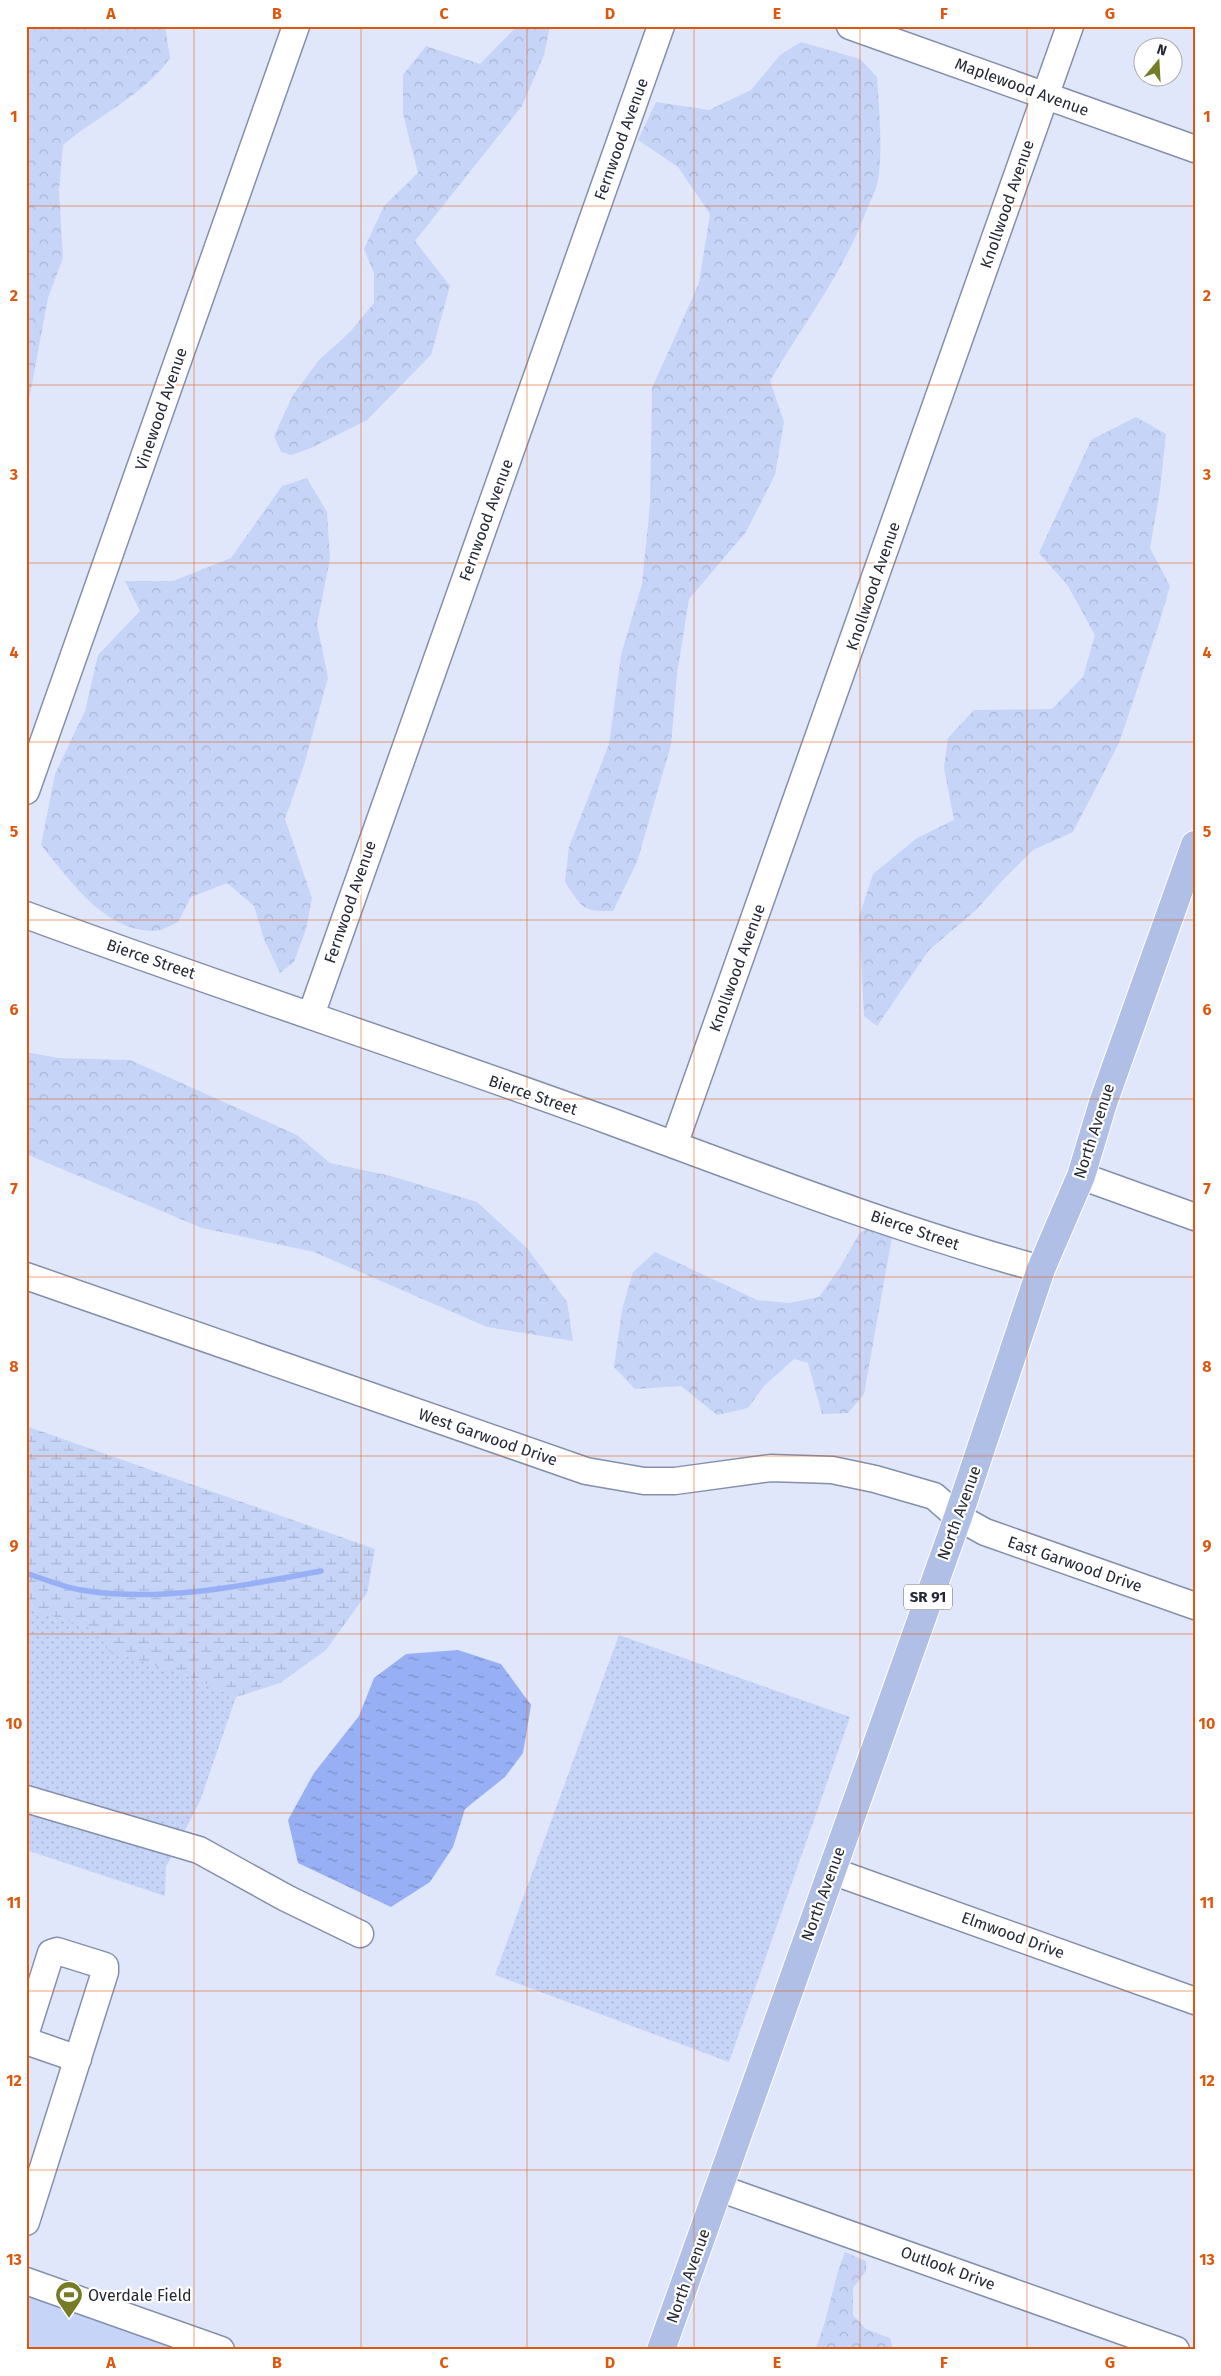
<svg xmlns="http://www.w3.org/2000/svg" width="1221" height="2376" viewBox="0 0 1221 2376" font-family="'Fira Sans',sans-serif">
<defs>
<pattern id="green-dots" width="8" height="8" patternUnits="userSpaceOnUse" patternTransform="scale(1.25)"><rect width="8" height="8" fill="#c6d4f7"/><path d="M2 2h.1M6 6h.1" fill="none" stroke="#aab6d4" stroke-width="1.8" stroke-linecap="round"/></pattern>
<pattern id="forest-crowns" width="20" height="18" patternUnits="userSpaceOnUse" patternTransform="scale(1.25)"><rect width="20" height="18" fill="#c6d4f7"/><path d="M2 6a3 3 0 1 1 6 0M12 15a3 3 0 1 1 6 0" fill="none" stroke="#aab6d4"/></pattern>
<pattern id="wetland-marsh" width="20" height="14" patternUnits="userSpaceOnUse" patternTransform="scale(1.25)"><rect width="20" height="14" fill="#c6d4f7"/><path d="M1 5h8M5 5V1M11 12h8M15 12V8" fill="none" stroke="#aab6d4"/></pattern>
<pattern id="water-ripples" width="26" height="14" patternUnits="userSpaceOnUse" patternTransform="scale(1.25)"><rect width="26" height="14" fill="#97b0f5"/><path d="M2 4q2-2 4 0t4 0M15 11q2-2 4 0t4 0" fill="none" stroke="#7b8fc7"/></pattern>
</defs>
<rect width="100%" height="100%" fill="#e0e7fa"/>
<path fill="url(#green-dots)" d="M26,1608L97,1630L183,1674L236,1697L200,1801L166,1867L165,1896L26,1850Z
M619,1635L850,1717L729,2062L495,1975Z"/>
<path fill="url(#forest-crowns)" d="M26,26H165L170,58C144,95 97,116 63,145L59,190L63,258L48,298L26,416Z
M517,26H550L544,55L522,106L415,241L450,286L431,355L367,420L311,448L291,455L281,452L274,436L293,395L319,360L350,332L374,303V273L364,249L384,206L418,173L403,114V75L426,46L480,64Z
M801,42L860,59L877,77C879,107 883,152 878,180C876,190 871,200 867,209C844,272 803,324 770,381L784,422L775,475L746,532L689,599L677,674L671,745L637,862L613,911C581,912 582,907 565,882L569,847L609,744L621,655L642,584L650,505L652,388L699,283L710,214L678,167L638,140L656,102L709,110L751,90L780,55Z
M1136,417L1166,434L1160,490L1150,548L1170,586L1158,627L1119,743L1073,832L1033,850L1002,881L976,910L929,950L877,1026L864,1016L859,917L873,874L917,838L954,820L944,768L948,738L974,710L1052,709L1083,677L1095,635L1068,586L1039,553L1091,440Z
M307,478L327,512L330,559L317,624L328,678L304,765L285,819L312,898L306,929L294,962L280,973L264,939L254,906L227,883L191,897L178,922C171,925 161,931 153,931C103,930 70,880 41,845L55,774L85,711L98,655L140,611L125,581H173L231,558L282,486Z
M26,1052L58,1058L130,1060L297,1135L330,1163L391,1176L477,1202L527,1248L567,1302L573,1341L487,1327L314,1252L202,1228L26,1154Z
M871,1225L892,1237L864,1394L848,1413L822,1414L808,1363L794,1359L764,1386L748,1408L717,1415L681,1386L635,1389L614,1367L622,1310L633,1272L655,1252L757,1300L789,1303L819,1297L841,1266L859,1234Z
M845,2252L866,2261V2271L853,2288V2315L866,2329L890,2338L893,2350H815C829,2318 832,2283 845,2252Z"/>
<path fill="url(#wetland-marsh)" d="M26,1426L375,1549L367,1593L326,1650L280,1683L236,1697L183,1674L108,1651L97,1630L26,1608Z"/>
<path fill="#c6d4f7" d="M26,2289L198,2350H26Z"/>
<path fill="url(#water-ripples)" d="M458,1650L501,1664L531,1705L523,1753L505,1777L465,1809L453,1847L430,1882L391,1907L298,1863L288,1820L314,1773L359,1716L374,1678L406,1654Z"/>
<g fill="none" stroke-linecap="round" stroke-linejoin="round">
<path stroke="#97b0f5" stroke-width="5.5" d="M26,1573C44,1579 63,1587 81,1590C160,1603 243,1586 321,1571"/>
<defs>
<path id="minor" d="M850,26L1195,149
M26,791L296,26
M26,915C219,986 414,1050 607,1120C751,1173 894,1229 1041,1269
M311,1015L661,26
M674,1145L1070,26
M1081,1176L1195,1217
M26,1276L586,1471L644,1481H675L771,1468L832,1470L875,1479L934,1496L958,1517L985,1532L1195,1606
M26,1799L199,1850L286,1898L360,1934
M832,1871L1195,2001
M26,2032L51,1953L57,1951L105,1966V1972L26,2222
M26,2041L78,2059
M719,2188L1176,2350
M26,2281L221,2350"/>
<path id="major" d="M661,2350L958,1517L1041,1269L1081,1176L1103,1103L1195,845"/>
</defs>
<use href="#minor" stroke="#848fac" stroke-width="29"/>
<use href="#major" stroke="#fff" stroke-width="30"/>
<use href="#minor" stroke="#fff" stroke-width="26"/>
<use href="#major" stroke="#b0bfe6" stroke-width="28"/>
</g>
<path fill="none" stroke="#de570e" stroke-width="1" stroke-opacity="0.55" d="M194,26V2350M361,26V2350M527,26V2350M694,26V2350M860,26V2350M1027,26V2350M26,206H1195M26,385H1195M26,563H1195M26,742H1195M26,920H1195M26,1099H1195M26,1277H1195M26,1456H1195M26,1634H1195M26,1813H1195M26,1991H1195M26,2170H1195"/>
<defs>
<symbol id="stadium-pin" viewBox="-11 -11 22 30"><path d="M0 17L-7.5 6A9.5 9.5 0 1 1 7.5 6Z" fill="#767c25" stroke="#fff"/><path d="M0-5a6.5 5 0 1 0 0 10a6.5 5 0 1 0 0-10ZM-3.5-1.8h7v3.6h-7Z" fill="#fff"/></symbol>
</defs>
<g fill-rule="evenodd">
<use href="#stadium-pin" x="53" y="2279" width="32" height="43"/>
</g>
<g text-anchor="middle" dominant-baseline="central" stroke-width="4.5" stroke-linejoin="round" paint-order="stroke">
<rect fill="#fff" stroke="#666871" stroke-width="1" x="904" y="1584.5" width="48" height="25" rx="4"/>
<g font-size="15" font-weight="bold" fill="#242834">
<text x="928" y="1597">SR 91</text>
</g>
<g font-size="16" fill="#242834" stroke="#fff">
<text transform="translate(1022 87) rotate(20)">Maplewood Avenue</text>
<text transform="translate(621 139) rotate(-70)">Fernwood Avenue</text>
<text transform="translate(1007 204) rotate(-71)">Knollwood Avenue</text>
<text transform="translate(161 409) rotate(-71)">Vinewood Avenue</text>
<text transform="translate(486 520) rotate(-70)">Fernwood Avenue</text>
<text transform="translate(873 586) rotate(-71)">Knollwood Avenue</text>
<text transform="translate(350 902) rotate(-71)">Fernwood Avenue</text>
<text transform="translate(151 959) rotate(19)">Bierce Street</text>
<text transform="translate(737 968) rotate(-70)">Knollwood Avenue</text>
<text transform="translate(533 1095) rotate(19)">Bierce Street</text>
<text transform="translate(1094 1131) rotate(-72)">North Avenue</text>
<text transform="translate(915 1230) rotate(19)">Bierce Street</text>
<text transform="translate(488 1437) rotate(19)">West Garwood Drive</text>
<text transform="translate(959 1513) rotate(-70)">North Avenue</text>
<text transform="translate(1075 1564) rotate(19)">East Garwood Drive</text>
<text transform="translate(823 1894) rotate(-70)">North Avenue</text>
<text transform="translate(1013 1935) rotate(20)">Elmwood Drive</text>
<text transform="translate(948 2268) rotate(20)">Outlook Drive</text>
<text transform="translate(688 2276) rotate(-70)">North Avenue</text>
</g>
<g font-size="16" fill="#242834" stroke="#fff" text-anchor="start">
<text x="88" y="2295">Overdale Field</text>
</g>
</g>
<rect width="1221" height="2376" fill="none" stroke="#ffffff" stroke-width="55"/>
<g transform="translate(1158 62) rotate(18)"><circle r="24" fill="#ffffff" stroke="#a7a9ae"/>
<path d="M0-4L9 19L0 12L-9 19Z" fill="#767c25"/>
<text y="-8" font-size="14" font-weight="bold" text-anchor="middle" fill="#242834">N</text>
</g>
<rect x="28" y="28" width="1166" height="2320" fill="none" stroke="#de570e" stroke-width="2"/>
<g font-size="16" text-anchor="middle" font-weight="bold" fill="#de570e">
<text x="111" y="19">A</text>
<text x="277" y="19">B</text>
<text x="444" y="19">C</text>
<text x="610" y="19">D</text>
<text x="777" y="19">E</text>
<text x="944" y="19">F</text>
<text x="1110" y="19">G</text>
<text x="14" y="122">1</text>
<text x="1207" y="122">1</text>
<text x="14" y="301">2</text>
<text x="1207" y="301">2</text>
<text x="14" y="480">3</text>
<text x="1207" y="480">3</text>
<text x="14" y="658">4</text>
<text x="1207" y="658">4</text>
<text x="14" y="837">5</text>
<text x="1207" y="837">5</text>
<text x="14" y="1015">6</text>
<text x="1207" y="1015">6</text>
<text x="14" y="1194">7</text>
<text x="1207" y="1194">7</text>
<text x="14" y="1372">8</text>
<text x="1207" y="1372">8</text>
<text x="14" y="1551">9</text>
<text x="1207" y="1551">9</text>
<text x="14" y="1729">10</text>
<text x="1207" y="1729">10</text>
<text x="14" y="1908">11</text>
<text x="1207" y="1908">11</text>
<text x="14" y="2086">12</text>
<text x="1207" y="2086">12</text>
<text x="14" y="2265">13</text>
<text x="1207" y="2265">13</text>
<text x="111" y="2368">A</text>
<text x="277" y="2368">B</text>
<text x="444" y="2368">C</text>
<text x="610" y="2368">D</text>
<text x="777" y="2368">E</text>
<text x="944" y="2368">F</text>
<text x="1110" y="2368">G</text>
</g>
</svg>
